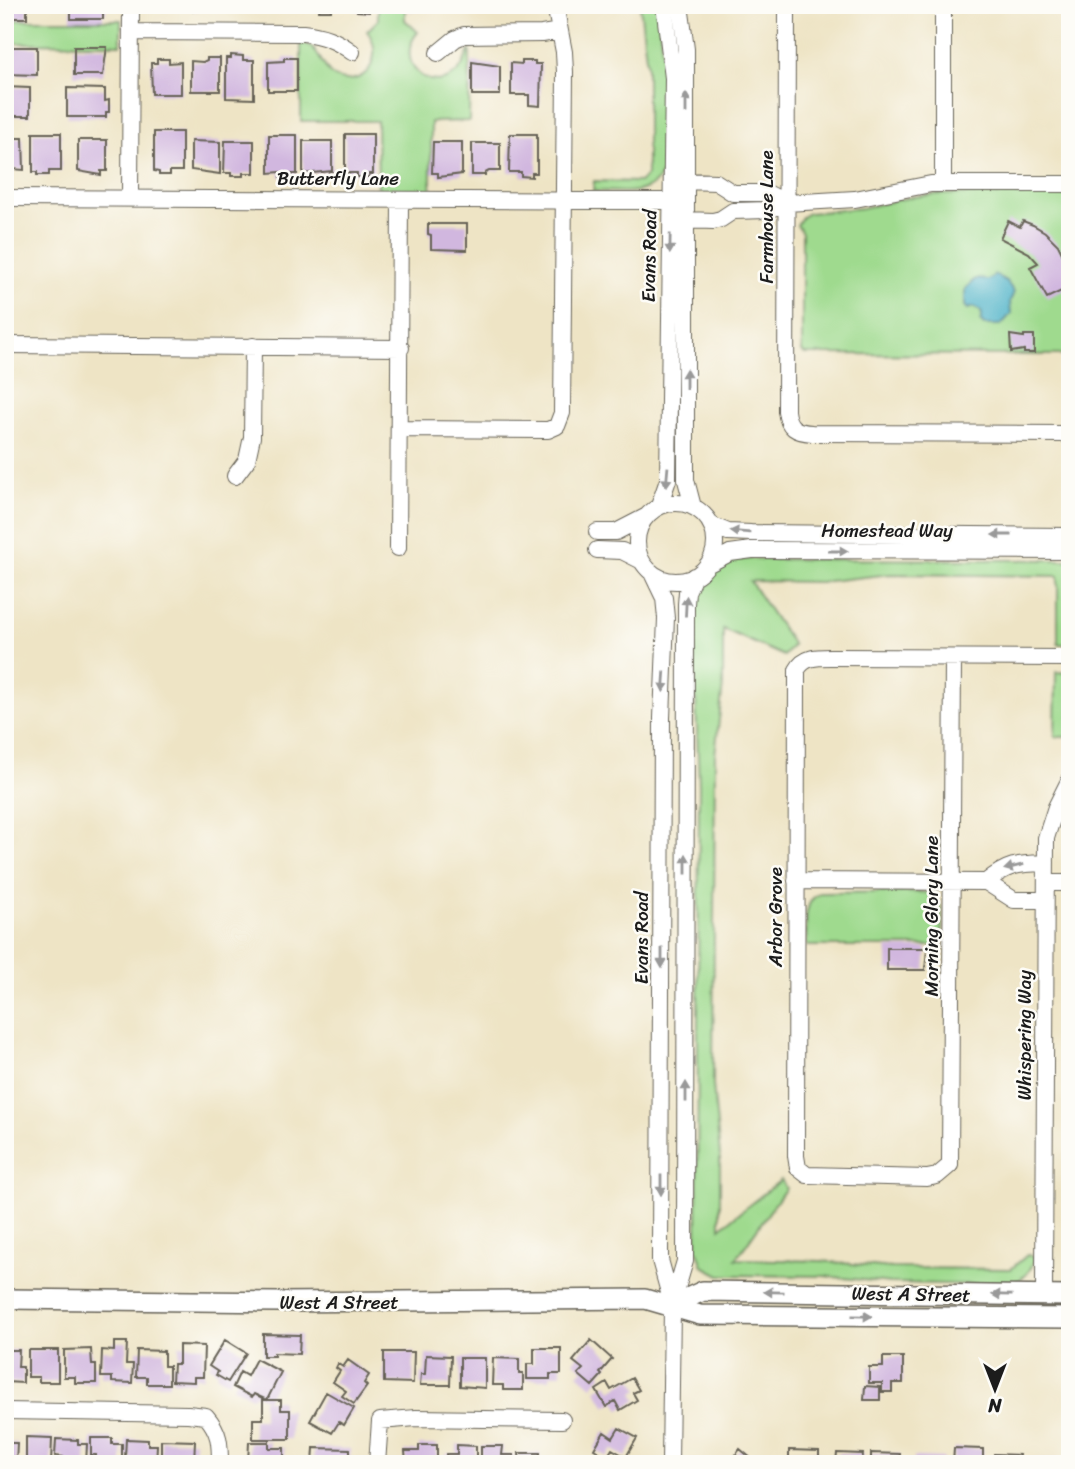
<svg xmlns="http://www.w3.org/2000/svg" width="1075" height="1469" viewBox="0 0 1075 1469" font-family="Sriracha,sans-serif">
<rect width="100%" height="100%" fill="#fdfcf7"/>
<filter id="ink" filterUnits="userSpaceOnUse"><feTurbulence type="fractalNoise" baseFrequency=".0143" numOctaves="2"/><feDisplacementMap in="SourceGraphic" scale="14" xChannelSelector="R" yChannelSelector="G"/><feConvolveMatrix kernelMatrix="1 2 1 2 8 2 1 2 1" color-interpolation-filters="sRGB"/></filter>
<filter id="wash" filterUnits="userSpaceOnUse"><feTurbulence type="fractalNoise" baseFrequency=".00686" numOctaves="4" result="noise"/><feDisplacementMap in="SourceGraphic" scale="28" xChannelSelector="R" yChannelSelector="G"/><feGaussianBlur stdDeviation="1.57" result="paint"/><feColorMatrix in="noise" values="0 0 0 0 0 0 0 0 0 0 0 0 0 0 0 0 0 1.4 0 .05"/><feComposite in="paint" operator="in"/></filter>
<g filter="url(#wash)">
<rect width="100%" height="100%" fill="#eee4c5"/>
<path fill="#9fda8e" stroke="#5e7b55" stroke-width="2" d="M378,5H405V20L418,32C393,61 429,97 456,73C464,67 465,57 470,49L469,121L431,122V190H378L377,121H301V43C325,47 319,79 346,80C373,81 382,50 367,31L378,20Z
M640,5H657L662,52V173C650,199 617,191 593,191L594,181L639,182L647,175V67Z
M5,20H121V44L5,43Z
M939,194L1070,195V355L805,354L802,352V233L797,225L802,217L809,213L862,208L912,197Z
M747,559L1070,560V644H1058V576L891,574L820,582L750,581L793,645L784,656L723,629V685L715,755L713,1085L720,1156V1228L781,1180L786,1188L736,1259L821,1261L892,1268L1011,1269L1027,1255L1035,1256C1032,1273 1021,1282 1005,1285L891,1283L824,1276L720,1275L703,1266L697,1249L699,786L693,614C696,578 711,562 747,559Z
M1056,672L1070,673V737H1055Z
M820,893L923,892C949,896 941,927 941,946H807C807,928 801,902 820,893Z"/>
<path fill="#48b1c7" stroke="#326672" stroke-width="2" d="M995,275L1006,281L1014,292L1010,302L1011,314L1001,325H984L980,321L982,316L981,311L973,307L968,309L965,306V289L975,279L988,280Z"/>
<g id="blocks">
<path fill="#d1b7df" d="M5,5H27V18H5Z
M71,5H106V13H103V19H71Z
M193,5H216V8L193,11Z
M264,5H294V8L270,11V8H264Z
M320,5H336V8H331V11H319Z
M346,5H376V8H369V12L357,11V8H346Z
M409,5H425L426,8H421V11H409Z
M446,5H476V9L452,12V9H446Z
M5,47H37V75L5,74Z
M74,47H107L103,75H74Z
M231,55L243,56V60H254V99L226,98V58H231Z
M207,58H220V91H191V61L203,62L207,60Z
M284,58H297V91H268V62L284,61Z
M157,59H169V63L181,62V94H152L151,63H157Z
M522,61H535V64H541L540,106L529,105V95H511V63L522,64Z
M472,62L500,66V95H472Z
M5,87L30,88V116H5Z
M67,88L105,89V101L109,100V112H106V117H67Z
M154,132H182V171H170V175H159V172L154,171Z
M33,133H61V171H49V175H37V172H33Z
M345,134H373V174H369V177H357V173H345Z
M510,134H537V173H532V177L521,176V172H509Z
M269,135H297V174H292V177H280V172L269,173Z
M5,138H23L24,170L12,169V172H5Z
M78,140H107V171H101V175L78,171Z
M191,141L220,142V174L191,170Z
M225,141H254V173H243V176H231V173H224Z
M303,141H332V171L303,174Z
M433,142H462V174L438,177V173H432Z
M472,143H500V171H489L485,173V175H472Z
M1008,221L1020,227L1023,221L1033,225L1045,232L1058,245L1070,269V278L1066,280L1068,288L1047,298L1030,267L1038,263L1029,253L1000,238Z
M428,224H467V250L431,249V235L428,234Z
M1010,335L1024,337V335H1034V353H1024V350L1011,352Z
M887,948H927L925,970H887Z
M263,1334L300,1335L299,1354L274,1353V1356H263Z
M225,1340L246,1353L228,1382L216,1375L218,1372L209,1366Z
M591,1340L612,1359L600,1373L602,1375L592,1386L578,1374L583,1369L573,1361Z
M114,1342H127L126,1364H133L132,1383L112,1382V1377H101L102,1350L114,1351Z
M179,1345L204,1346L203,1377H194V1382L172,1381L173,1364H179Z
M534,1348H561V1374H550V1379H527V1364H534Z
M91,1349L92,1365H96V1383H75V1377H64V1350Z
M5,1350H19L18,1367H23V1383L5,1382Z
M28,1350H58V1382H39V1377H28Z
M137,1350L164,1351V1366H169V1384H147V1377H136Z
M384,1352H414L413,1383L384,1382Z
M426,1355L451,1356L450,1385H420L421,1374H425Z
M883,1357H903V1383H892V1392H882V1383H869V1367H883Z
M460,1358H485V1388L460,1386Z
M493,1358L519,1359V1373H523V1390H503V1385H492Z
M256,1359L281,1372L267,1400L254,1394L252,1397L233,1387L240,1372L247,1376Z
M348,1360L369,1375L364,1383L367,1386L354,1404L342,1396L346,1391L333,1382L340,1371L336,1368L338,1364L343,1367Z
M632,1378L639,1390L633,1393L637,1400L620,1410L615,1401L606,1407L596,1390L607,1383L611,1390Z
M865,1386L880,1387V1400H864Z
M326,1392L354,1408L344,1425L339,1422L332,1433L310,1421Z
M263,1400H281V1410H290V1439H253V1419H263Z
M619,1428L637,1438L626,1457L612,1449L607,1457L594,1449L604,1432L613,1438Z
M5,1437H8V1443H17L16,1464H5Z
M26,1437L52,1438L51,1464H26Z
M91,1438H112V1444H122V1464H96V1455H91Z
M56,1439L78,1440V1444H87L86,1464H63V1457L55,1456Z
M126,1439L148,1440V1445H157L156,1464H132V1457H125Z
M161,1440L195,1441L194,1464H161Z
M249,1442H269V1448H284V1464L248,1463Z
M419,1445H437V1459H432V1464H406L405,1451H419Z
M457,1445L476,1446V1460L469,1459V1464H446V1454H457Z
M481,1446H503L502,1455H514V1464H491V1460L481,1459Z
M314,1448L350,1449V1458H354V1464H313Z
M954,1448L983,1449V1464H953Z
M740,1449L758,1464H729Z
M789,1450L819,1451V1464H789Z
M519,1453H540V1464H520Z
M837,1453L863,1454L862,1464H836Z
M871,1453L900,1454L899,1464H871Z
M994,1454L1019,1455L1018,1464H993Z
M914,1457L943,1458V1464H913Z
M584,1458L585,1464H564V1461Z
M1036,1459H1067V1464H1036Z"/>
</g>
</g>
<g filter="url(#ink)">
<use href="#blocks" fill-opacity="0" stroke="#666257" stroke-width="2"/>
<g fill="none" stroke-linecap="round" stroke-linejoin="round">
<defs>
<path id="minor" d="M680,5L686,49V480L693,507
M787,5L786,411C788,428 796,432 812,433L1070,434
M131,32L303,33C322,35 336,40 352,52
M438,53L455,39L464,35L542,34L560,31
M943,183V5
M680,189L686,181L716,182L733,193H767L787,203
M5,198L671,201
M130,199L131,5
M680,212L686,220L713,221L721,219L733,211L767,210L787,203L855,199L931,184H1070
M5,345L401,348
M399,429L548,430L557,426L562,413L565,72L564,52L555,5
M235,476L247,460L252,437L253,346
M637 542a39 39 0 1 1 78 0a39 39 0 1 1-78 0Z
M659,506L668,480L673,78L664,5
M711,525L728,532L751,533L1070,536
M597,532H616L645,517
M398,548L400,200
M597,550L622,551L640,560
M707,565L730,553L752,550L1070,551
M652,573L664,598L666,618L662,718L660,1260L672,1303
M953,658L950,1165L937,1176L927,1178L807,1175L798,1168L796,1156L797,670C804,657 816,657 830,657L1070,658
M796,881L986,882L1014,900H1045
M986,882C1008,864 1017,864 1046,863
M1046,883H1070
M1044,1295L1046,838L1056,807L1070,779
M5,1411L188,1414L206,1416C220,1432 220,1444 220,1464
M377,1464L380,1421L416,1418L562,1420
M670,1464L672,1305L685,1261L686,604L687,592L694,576"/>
<path id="major" d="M5,1299L280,1302L645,1299L700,1315L1070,1318
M672,1305L703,1291L1070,1296"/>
</defs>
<use href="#minor" stroke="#666257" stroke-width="18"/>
<use href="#major" stroke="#666257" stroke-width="22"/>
<use href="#minor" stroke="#fff" stroke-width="16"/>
<use href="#major" stroke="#fff" stroke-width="19"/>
</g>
<defs><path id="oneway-solid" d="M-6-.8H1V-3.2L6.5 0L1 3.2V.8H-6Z" transform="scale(1.75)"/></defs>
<g fill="#999">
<use href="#oneway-solid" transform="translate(686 103) rotate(-90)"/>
<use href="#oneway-solid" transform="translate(670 244) rotate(91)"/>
<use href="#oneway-solid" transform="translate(686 379) rotate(-90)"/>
<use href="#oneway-solid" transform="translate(667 477) rotate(95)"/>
<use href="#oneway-solid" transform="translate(740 532) rotate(-175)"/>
<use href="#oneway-solid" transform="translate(1002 535) rotate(-180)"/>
<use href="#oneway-solid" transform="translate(838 551)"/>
<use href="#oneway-solid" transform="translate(686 606) rotate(-87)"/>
<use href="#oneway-solid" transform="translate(664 682) rotate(94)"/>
<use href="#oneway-solid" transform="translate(686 864) rotate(-90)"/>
<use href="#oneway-solid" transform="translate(1014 867) rotate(166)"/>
<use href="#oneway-solid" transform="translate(662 958) rotate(90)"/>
<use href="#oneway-solid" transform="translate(686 1092) rotate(-90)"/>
<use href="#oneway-solid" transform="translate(661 1185) rotate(90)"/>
<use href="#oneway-solid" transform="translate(774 1292) rotate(-179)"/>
<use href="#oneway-solid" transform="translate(1002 1295) rotate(-179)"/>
<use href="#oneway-solid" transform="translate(862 1316) rotate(1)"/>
</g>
</g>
<g text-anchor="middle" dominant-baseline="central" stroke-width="5" stroke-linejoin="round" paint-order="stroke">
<g font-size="19" fill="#1c1c1c" stroke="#fdfcf7">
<text x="338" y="178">Butterfly Lane</text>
<text transform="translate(766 217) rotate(-90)">Farmhouse Lane</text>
<text transform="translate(649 256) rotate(-89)">Evans Road</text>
<text x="887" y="530">Homestead Way</text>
<text transform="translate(931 916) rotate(-90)">Morning Glory Lane</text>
<text transform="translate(775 917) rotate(-90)">Arbor Grove</text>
<text transform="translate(641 938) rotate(-90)">Evans Road</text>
<text transform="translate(1024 1035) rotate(-90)">Whispering Way</text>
<text transform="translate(911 1294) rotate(1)">West A Street</text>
<text x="339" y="1302">West A Street</text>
</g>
</g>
<rect width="1075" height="1469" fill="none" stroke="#fdfcf7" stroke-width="28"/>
<g transform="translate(995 1389) rotate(180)" stroke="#fdfcf7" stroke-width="5" paint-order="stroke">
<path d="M0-5L12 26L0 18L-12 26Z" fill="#1c1c1c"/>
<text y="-10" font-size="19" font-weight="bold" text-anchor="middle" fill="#1c1c1c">N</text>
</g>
</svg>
